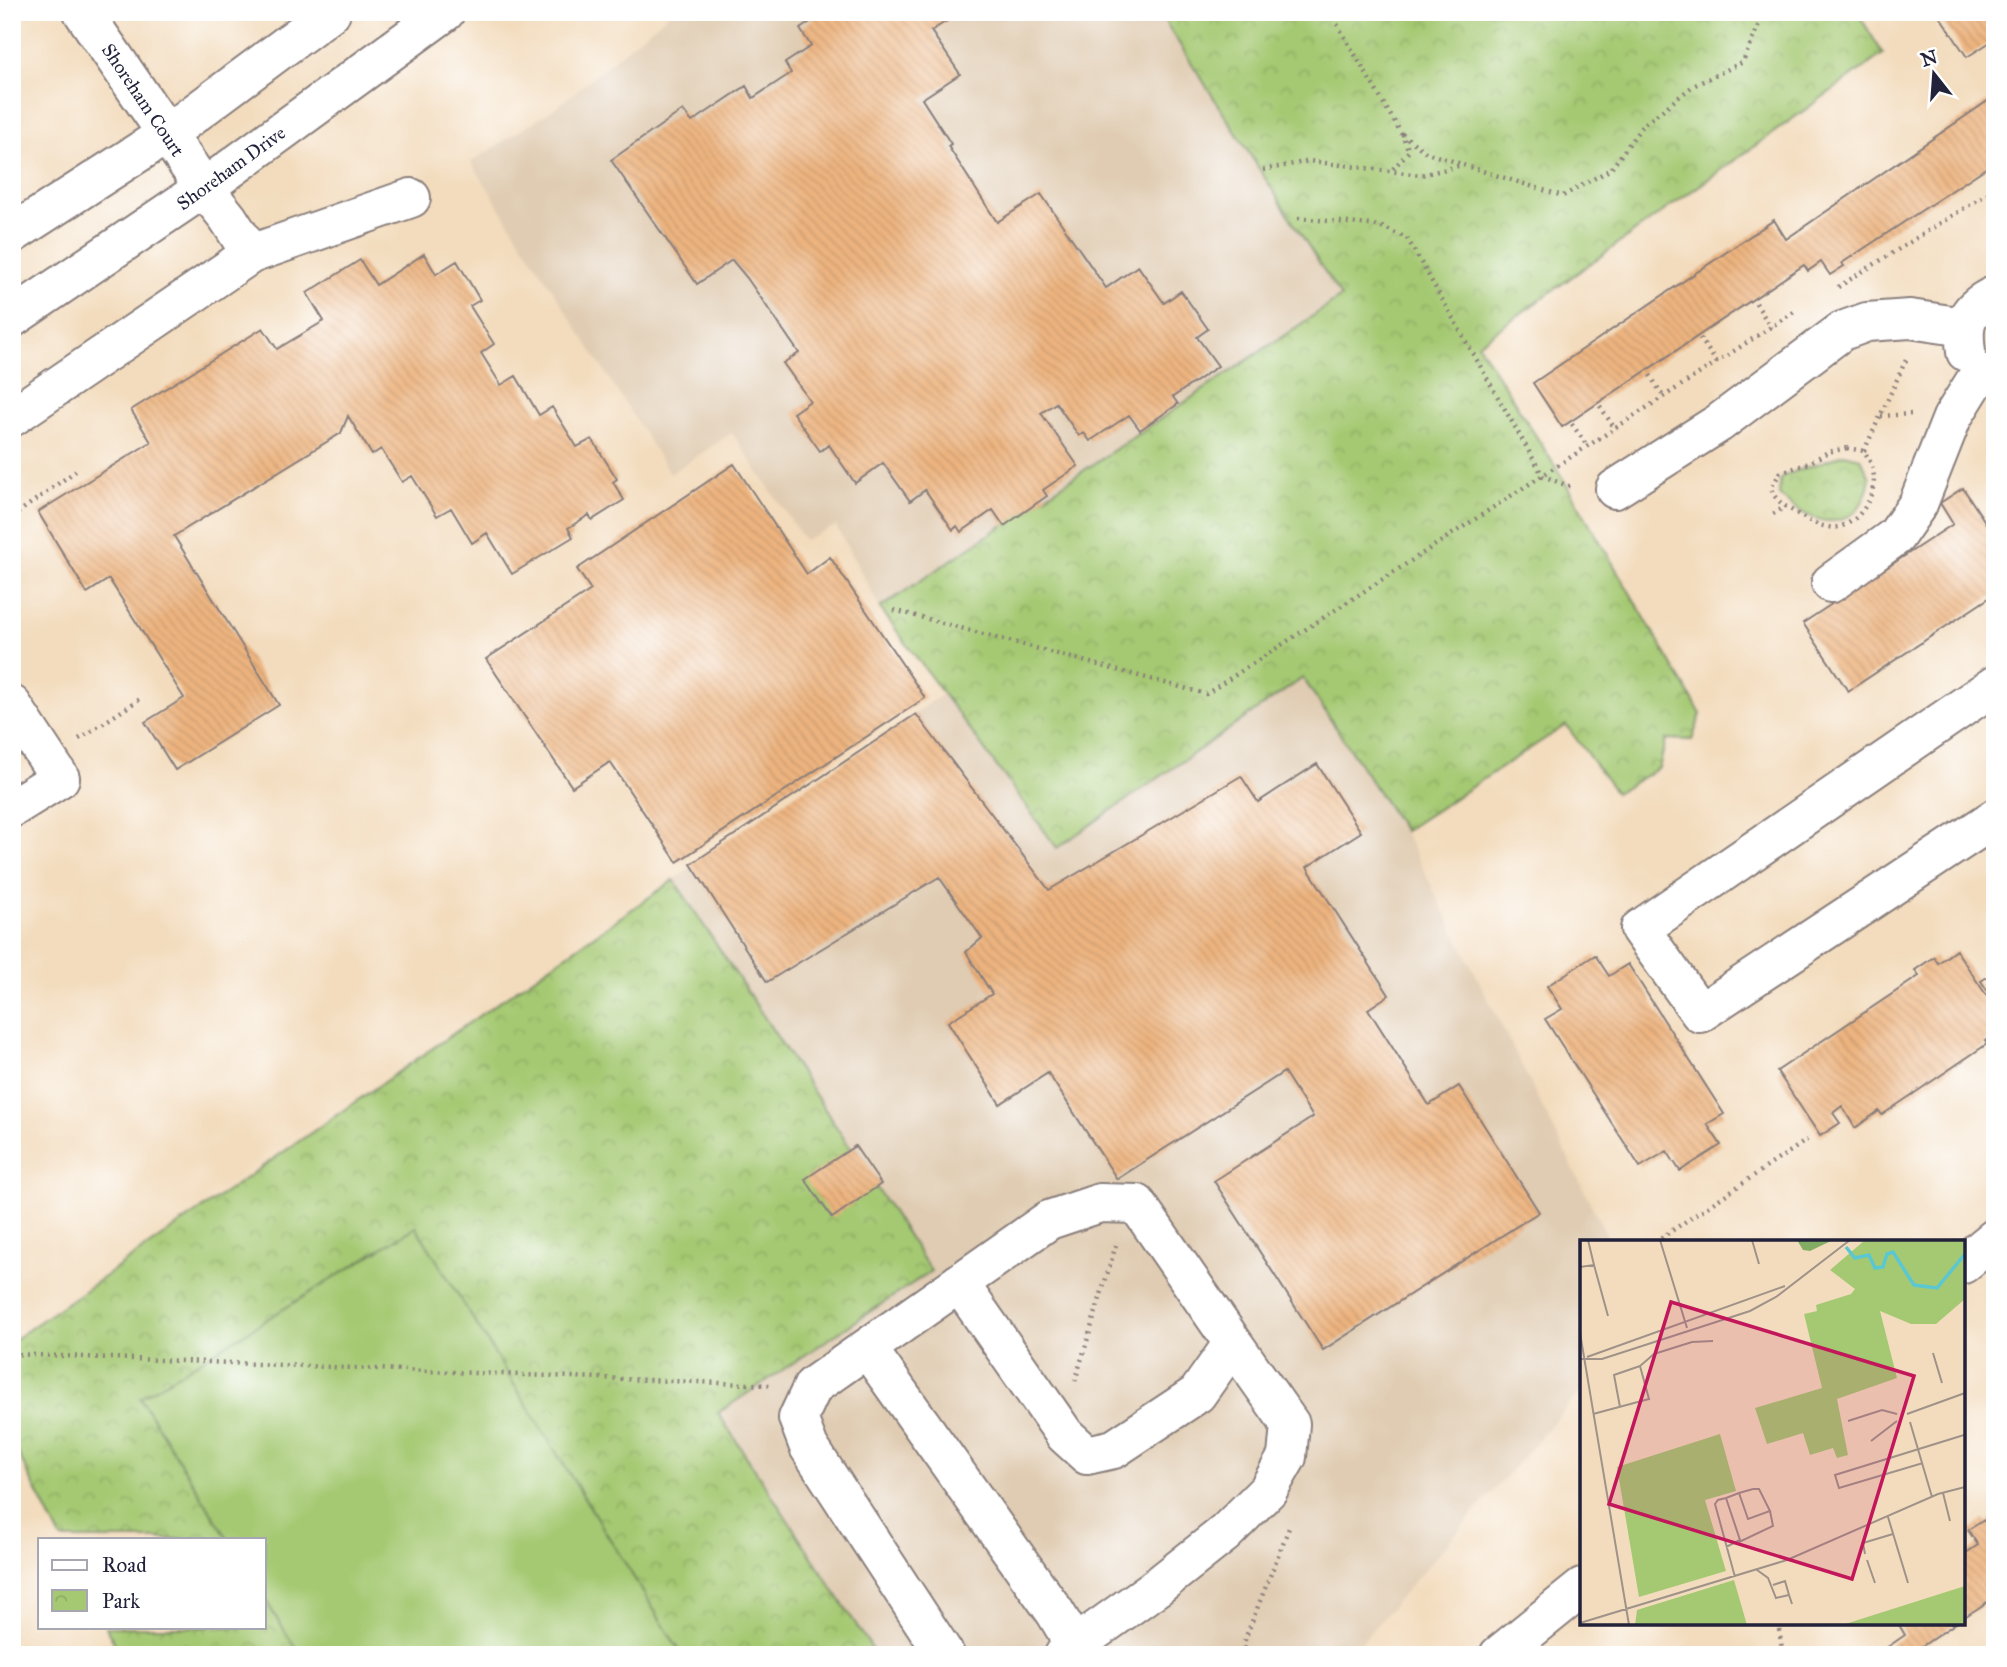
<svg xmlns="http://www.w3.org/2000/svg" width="2007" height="1667" viewBox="0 0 2007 1667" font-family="'IM FELL Great Primer',serif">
<defs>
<pattern id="park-crowns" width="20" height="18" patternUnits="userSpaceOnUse" patternTransform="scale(1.75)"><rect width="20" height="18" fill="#a5c972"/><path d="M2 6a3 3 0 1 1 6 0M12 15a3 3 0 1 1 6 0" fill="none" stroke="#8eac64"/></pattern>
<pattern id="building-back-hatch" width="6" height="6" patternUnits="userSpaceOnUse" patternTransform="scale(1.75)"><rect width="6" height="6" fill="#edb47f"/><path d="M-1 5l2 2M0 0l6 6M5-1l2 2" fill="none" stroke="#cb9a6f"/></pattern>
</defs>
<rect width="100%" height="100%" fill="#fff"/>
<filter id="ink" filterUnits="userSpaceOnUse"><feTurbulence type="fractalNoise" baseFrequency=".0143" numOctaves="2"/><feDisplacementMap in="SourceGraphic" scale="14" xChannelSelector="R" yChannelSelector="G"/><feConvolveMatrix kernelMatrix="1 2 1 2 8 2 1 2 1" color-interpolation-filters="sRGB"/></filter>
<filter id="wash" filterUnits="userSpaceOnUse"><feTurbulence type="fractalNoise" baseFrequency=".00686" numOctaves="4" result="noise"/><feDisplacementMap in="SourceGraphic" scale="28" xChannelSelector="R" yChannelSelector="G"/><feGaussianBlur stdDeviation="1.57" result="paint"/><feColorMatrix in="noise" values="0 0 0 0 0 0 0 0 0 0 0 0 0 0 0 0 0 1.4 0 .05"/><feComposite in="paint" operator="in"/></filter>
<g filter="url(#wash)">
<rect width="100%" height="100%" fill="#f3dcbd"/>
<path fill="#e0ccb2" d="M671,12H1159L1342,297L880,608L836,526L804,540L732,433L670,474L471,162L558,106Z
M1303,678L1404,831L1610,1242H1582V1393L1570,1403L1350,1655H876L717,1413L931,1271L674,880L943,694L1058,848Z"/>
<path fill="url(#park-crowns)" stroke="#647656" stroke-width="2" d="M1159,12H1857L1883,54L1478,344L1565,482L1701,714L1692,740L1666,739L1659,768L1616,793L1566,725L1404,831L1303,678L1057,848L880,608L1341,297Z
M1844,454L1861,458L1870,478C1860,537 1813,528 1779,495L1780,480L1783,476Z
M674,880L931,1271L718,1413L876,1655H120L106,1627H264V1539H61L12,1442V1341Z"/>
<path fill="#a5c972" stroke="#647656" stroke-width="2" d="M416,1227L682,1655H300L264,1598V1539H228L140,1398Z"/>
<g id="blocks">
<path fill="url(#building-back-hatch)" d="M808,12H961L931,31L960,74L922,99L951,144L948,146L997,222L1041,194L1106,288L1138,266L1164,303L1181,291L1208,329L1197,337L1218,366L1173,397L1178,404L1140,430L1129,415L1090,441L1084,433L1079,436L1056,403L1041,413L1078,466L1043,490L1047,496L1004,526L993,510L961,532L957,526L953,530L925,490L910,501L883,463L855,483L829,445L820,451L793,413L810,401L783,363L799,353L747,278L732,260L697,284L611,160L683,110L692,122L746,86L753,98L791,73L785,63L811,46L800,29L813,20Z
M1937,12H1995V39L1967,57Z
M1995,96V162L1842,263L1844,266L1830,275L1821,262L1808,271L1804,265L1562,427L1533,383L1774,220L1786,239Z
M424,254L436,274L457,261L480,300L470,306L494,344L481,353L501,385L516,376L539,415L552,407L577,447L592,439L617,479L613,482L624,500L592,520L589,515L568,528L573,537L512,574L487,533L472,543L451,508L437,516L412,476L402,482L381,449L372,455L348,416L341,433L174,536L279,705L175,770L145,722L184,698L109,579L87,593L38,512L151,442L131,410L263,328L277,349L324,321L307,293L360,260L376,285Z
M734,464L807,574L830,557L925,698L677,862L610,762L572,787L486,659L591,590L577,569Z
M1963,488L1995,537V594L1848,691L1803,623L1953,524L1940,503Z
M916,714L1049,890L1241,776L1258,802L1317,764L1361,832L1307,867L1389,995L1368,1009L1429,1105L1459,1086L1539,1212L1323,1350L1214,1181L1313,1117L1284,1072L1117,1179L1048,1073L1000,1104L948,1022L992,994L966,952L982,938L939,877L767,982L691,864Z
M1956,950L1995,1008V1034L1985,1041L1987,1044L1882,1115L1879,1111L1855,1128L1842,1106L1833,1113L1840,1123L1820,1136L1777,1071L1919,976L1915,970L1934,957L1938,963Z
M1595,955L1609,976L1628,964L1724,1114L1707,1124L1721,1145L1680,1171L1667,1151L1640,1167L1545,1019L1562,1009L1547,986Z
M1995,972V1002L1981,981Z
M855,1146L881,1184L832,1218L805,1179Z
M1995,1517V1581L1988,1586L1995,1597L1963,1618V1555L1978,1545L1968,1530L1984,1520L1986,1523Z
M1898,1623H1956L1915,1651L1918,1655H1876L1905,1635Z"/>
</g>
</g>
<g filter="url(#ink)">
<use href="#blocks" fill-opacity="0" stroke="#8a7f7c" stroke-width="2"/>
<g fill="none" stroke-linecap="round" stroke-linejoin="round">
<defs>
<path id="minor" d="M83,12L204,188L228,218L251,254
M12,234L167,134L331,12
M12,318L204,188L445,12
M1966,352C1962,320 1966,310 1995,295
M12,417L251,254L411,198
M1615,489L1719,423L1842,331L1867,322L1910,319L1964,327
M1831,583L1896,536L1918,504L1952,418L1980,373
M1995,685L1640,929L1700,1013L1995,818
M12,705L60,778L12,808
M1963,1264L1995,1238
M867,1348L1055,1612L1067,1632L1070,1649L1064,1655
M1070,1649L1158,1586L1225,1533L1268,1490L1287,1457L1290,1424L1233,1343
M945,1655L809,1447L798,1418L813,1386L1049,1220L1100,1203L1137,1204L1233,1343L1197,1394L1114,1449L1087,1455L1065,1435L959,1283
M1499,1655L1582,1588"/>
</defs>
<use href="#minor" stroke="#8a7f7c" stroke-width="42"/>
<path stroke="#8a7f7c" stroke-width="4.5" stroke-dasharray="2 5" stroke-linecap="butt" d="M140,12L141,16
M1330,12L1401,133L1409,151L1391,171
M1402,134L1427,153L1462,164
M1263,170L1309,161L1421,175L1463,165L1563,196L1611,169L1642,126L1693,86L1743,62L1764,12
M1298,218L1380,226L1407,238L1543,476L1568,486H1575
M1838,287L1995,189
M1756,303L1771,328
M1700,338L1717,363
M1650,375L1664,398
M1600,406L1615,429
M1881,416L1911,414
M1572,424L1588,447
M1847,448L1864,451C1868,457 1872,464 1873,471C1879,495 1855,532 1828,527C1815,525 1803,518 1793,511C1783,505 1774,499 1771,488L1780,473L1809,463L1828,452Z
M1864,451L1906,360
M1773,514L1785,507
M12,517L77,470
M894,610L1206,694L1797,310
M79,739L140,699
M1655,1242L1807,1140
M12,1354L770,1385
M1075,1381L1116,1245
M1778,1623L1783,1655
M1244,1655L1245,1639L1289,1528"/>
<use href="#minor" stroke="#fff" stroke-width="38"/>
</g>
</g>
<g text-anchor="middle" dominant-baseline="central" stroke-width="6" stroke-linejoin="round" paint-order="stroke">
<g font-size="19" fill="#22223b" stroke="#fff">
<text transform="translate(143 100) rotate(56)">Shoreham Court</text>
<text transform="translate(231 168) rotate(-36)">Shoreham Drive</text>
</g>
</g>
<g transform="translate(1580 1240)">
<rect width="385" height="385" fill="#f3dcbd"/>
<path d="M217,0H253L230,11L223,10Z" fill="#84ad64"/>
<path d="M285,0H385V59L356,84H331L300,71L317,138L257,159L268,215L257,218L253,208L230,215L223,193L187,204L175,168L242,148L224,74L237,71L236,65L271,54L275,49L250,30ZM140,194L156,251L125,260L146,331L59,357L37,227ZM154,340L167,385H55L57,370ZM385,346V385H262Z" fill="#a5c972"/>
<path d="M268,60L273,72L255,80L247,77V67ZM96,226L116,301L76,312L56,237Z" fill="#a5c972"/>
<path fill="none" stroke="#5ac7d1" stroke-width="3.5" d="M266,7L275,18L289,15L295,28L303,27L307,14L313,12L334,45L357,48L385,14"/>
<path fill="none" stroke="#9f9289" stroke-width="2" d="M80,0L107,88M172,0L179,24M14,25L28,76M0,27L14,25L8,0M0,93L49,385M353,113L362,143M7,117L205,46M0,119H22L170,71L196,57L270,0M40,167L34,135L60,126M13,174L69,159L60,126L74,114L112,102L133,101M327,174L385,153M268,181L302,170L317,174M330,182L352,257M291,201L317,181M343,223L259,248L255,235L384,195M363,253L370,281M146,258L160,300L146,307M308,277L328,343M159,302L193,286L190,271M285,314L283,303L313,294M287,320L295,343M177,330L188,338L196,358L209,355L212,364M155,337L135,264L138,260L146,258L159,253L173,249H179L190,271L168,279L159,253M193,345L205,341L209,355M0,383L207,320L358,254L385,247"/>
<path fill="#c2185b" fill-opacity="0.15" stroke="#c2185b" stroke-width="3.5" d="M91,62L334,136L272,339L29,264Z"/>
<rect width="385" height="385" fill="none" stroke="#22223b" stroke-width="3.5"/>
</g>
<rect width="2007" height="1667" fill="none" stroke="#fff" stroke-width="42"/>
<rect x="38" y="1538" width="228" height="91" fill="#ffffff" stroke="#a7a7b1" stroke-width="2"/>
<rect x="52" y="1560" width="35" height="10" fill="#ffffff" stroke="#a7a7b1" stroke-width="2"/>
<text x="102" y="1572" font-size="21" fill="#22223b">Road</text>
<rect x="52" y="1590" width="35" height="21" fill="url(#park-crowns)" stroke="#a7a7b1" stroke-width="2"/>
<text x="102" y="1608" font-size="21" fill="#22223b">Park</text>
<g transform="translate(1934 74) rotate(343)" stroke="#ffffff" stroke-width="5" paint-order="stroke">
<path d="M0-5L12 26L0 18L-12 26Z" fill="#22223b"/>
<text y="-10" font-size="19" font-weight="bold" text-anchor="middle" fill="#22223b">N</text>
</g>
</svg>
